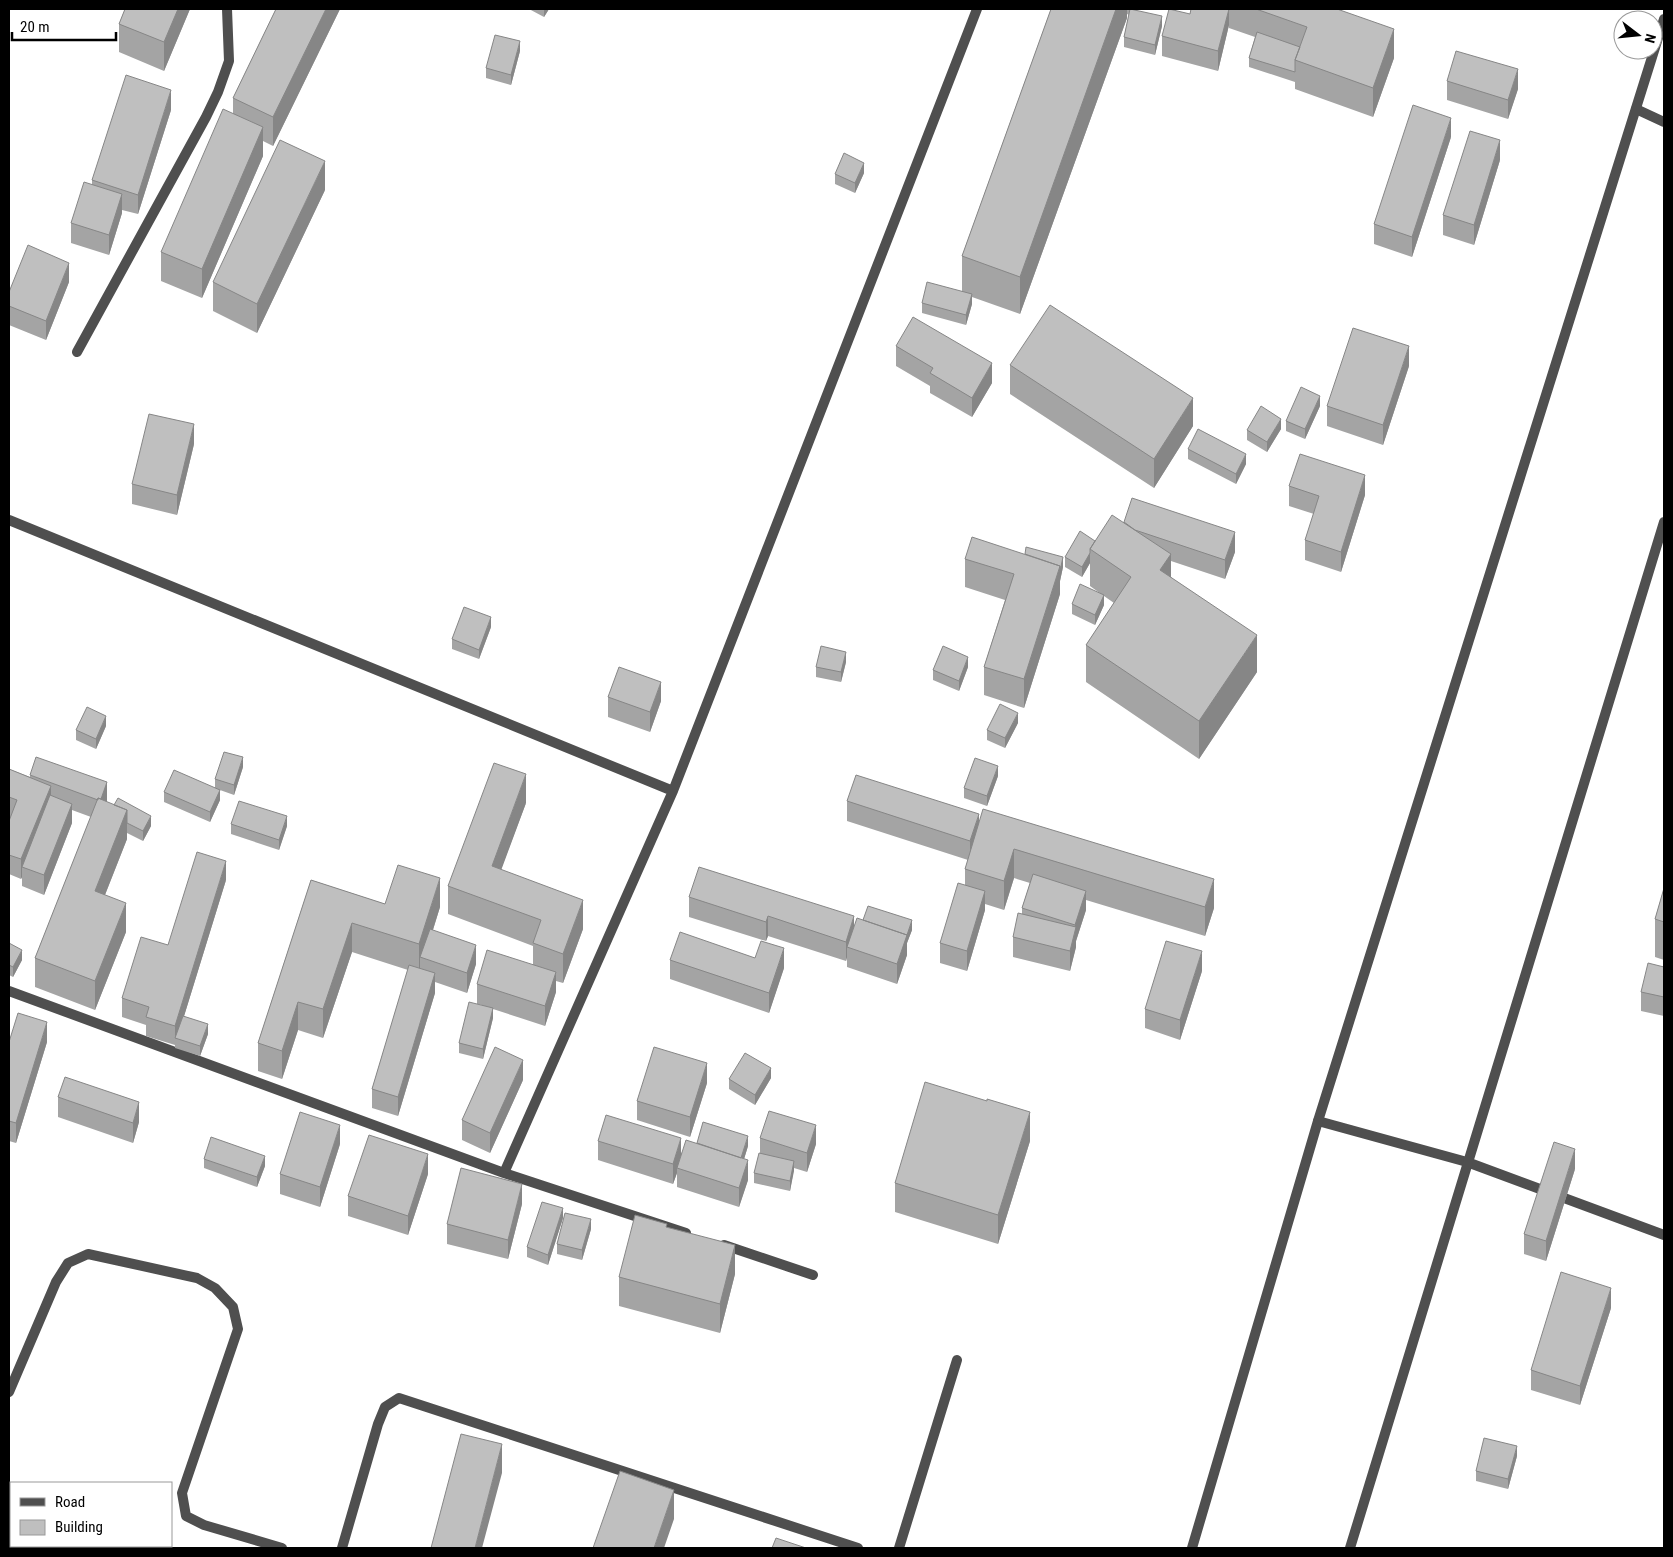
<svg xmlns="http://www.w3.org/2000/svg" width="1673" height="1557" viewBox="0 0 1673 1557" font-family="'Roboto Condensed',sans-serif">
<rect width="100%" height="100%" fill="#fff"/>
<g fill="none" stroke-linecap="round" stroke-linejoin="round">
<path stroke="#4f4f4f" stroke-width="10" d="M9,1392L56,1282L68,1263L88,1254L197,1278L215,1288L233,1307L238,1329L182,1493L186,1516L204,1525L282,1548
M342,1548L378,1424L385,1407L399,1398L858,1548
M899,1548L957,1360"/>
<path stroke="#4f4f4f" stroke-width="10" d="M1636,109L1664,122
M77,352L206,117L218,92L229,61L227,9
M9,520L673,791
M9,991L504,1173L686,1233
M1318,1121L1467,1162L1664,1235
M504,1173L673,791L977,9
M724,1245L813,1275"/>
<path stroke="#4f4f4f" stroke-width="10" d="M1192,1548L1318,1121L1664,19
M1350,1548L1664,522"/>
</g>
<path fill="#a4a4a4" d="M125,9H190L164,71L119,52V24Z
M276,9H340L273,146L263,141V156L202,298L161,281V252L233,114V98Z
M529,9H549L544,17Z
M1051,9H1136L1135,10L1162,26L1155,55L1124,47V37L1129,15L1127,14V18L1020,314L972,297V304L966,325L922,313V303L962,291V256Z
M1191,9H1337L1394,58L1373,117L1295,89V81V82L1249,67V58L1255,37L1229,28V25L1218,71L1162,56V36L1190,14Z
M520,51L511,85L486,78V68Z
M1447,81L1518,89L1508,119L1447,100Z
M171,110L138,214L122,210V213L109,255L71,243V223L92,184V180Z
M1451,137L1412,257L1374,244V224Z
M1500,160L1474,245L1443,235V215Z
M864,173L855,193L835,184V174Z
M325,190L257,333L213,311V282Z
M69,282L46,340L9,325V292Z
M896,346L992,383L972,417L930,393V386L896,366Z
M1010,365L1193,426L1154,488L1010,394Z
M1409,366L1383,445L1327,426V406Z
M1320,406L1305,439L1286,431V421Z
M1281,429L1267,452L1247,440V430Z
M194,444L177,515L132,504V484Z
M1188,449L1246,464L1236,484L1188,459Z
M1289,486L1365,495L1341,572L1305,560V540L1314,514L1289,506Z
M1124,522L1235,552L1225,579L1171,561V577L1257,672L1199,759L1086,682V645L1114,603L1104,596V605L1095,625L1072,614V604L1101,594L1090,586V563L1082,577L1065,567V557L1095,541Z
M965,559L1063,567L1060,581V594L1024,708L984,695V667L1005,600L965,587Z
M491,627L479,659L452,649V639Z
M846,662L841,682L816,677V667Z
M968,667L959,691L933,680V670Z
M608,697L661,701L650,732L608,717Z
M1018,723L1005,748L987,740V730Z
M106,726L96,749L76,740V730Z
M243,767L234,795L220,790V800L210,822L164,802V792L215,788V779Z
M9,769L30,777V775L107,802L151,826L143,841L127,833V839L105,895L126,932L95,1010L35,987V958L91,817L72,810V823L44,895L22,886V877L21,879L9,874V821L10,817H9Z
M998,776L987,806L964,798V788Z
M847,801L979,823L1214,908L1205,936L1086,900V910L1076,941V947L1070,971L1013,957V937L1022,914V908L1030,883L1014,878L1004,910L985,904V910L967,971L940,963V943L965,885V869L968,860L847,821Z
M526,803L501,869L583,929L563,983L556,981V992L545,1026L493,1009V1018L483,1059L459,1053V1043L482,1005L477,1004V984L533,965V946L448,914V886Z
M231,824L287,826L279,850L231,834Z
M226,880L184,1016L208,1034L200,1056L175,1048V1044V1045L146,1036V1025L122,1017V998Z
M311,880L385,904L440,907L433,930L476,964L467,993L435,982V993L398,1116L372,1108V1089L408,970L352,952L323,1038L298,1030L282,1079L258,1071V1043Z
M1664,888V960L1655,957V919Z
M689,897L854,928L863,920L912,930L907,943V955L897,984L847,967V957L846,961L768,936L766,941L689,917Z
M9,943L22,960L13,977L9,975Z
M670,960L784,968L769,1013L670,979Z
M1664,967V1016L1641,1011V992Z
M1202,971L1180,1040L1145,1028V1009Z
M9,1042H47L16,1143L9,1141Z
M771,1078L755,1105L729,1089V1079Z
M523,1080L490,1153L462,1140V1120Z
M707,1083L690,1137L637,1120V1101Z
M58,1097L139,1122L133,1143L58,1117Z
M760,1138L816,1144L807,1172L794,1168L790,1191L754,1183V1173L760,1154Z
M598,1141L681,1153L697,1143L748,1146L744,1159L748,1180L739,1207L677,1187V1173L673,1184L598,1160Z
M1030,1141L998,1244L895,1212V1183Z
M340,1144L320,1207L280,1194V1174Z
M204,1159L265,1166L257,1187L204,1168Z
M1575,1169L1546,1261L1524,1254V1234Z
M428,1174L408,1235L348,1216V1196Z
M522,1204L508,1259L447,1244V1224Z
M563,1218L548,1265L527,1257V1247Z
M667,1227L735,1274L720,1333L619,1306V1277Z
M591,1229L582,1260L557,1254V1244Z
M1611,1308L1580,1405L1531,1390V1370Z
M1517,1456L1508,1489L1476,1481V1471Z"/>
<path fill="#868686" d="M178,9H190L164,71V42Z
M326,9H340L273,146V117Z
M544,9H549L544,17Z
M1116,9H1127V18L1020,314V277Z
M1229,9V25L1218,71V51Z
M1162,16V26L1155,55V45Z
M1394,29V58L1373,117V88Z
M520,41V51L511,85V75Z
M1518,69V89L1508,119V100Z
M171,90V110L138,214V195Z
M1451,118V137L1412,257V237Z
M263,127V156L202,298V269Z
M1500,140V160L1474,245V225Z
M325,161V190L257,333V304Z
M864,163V173L855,193V183Z
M122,194V213L109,255V235Z
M69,263V282L46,340V321Z
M972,294V304L966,325V315Z
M1409,346V366L1383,445V425Z
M992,363V383L972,417V398Z
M1320,396V406L1305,439V429Z
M1193,398V426L1154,488V459Z
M1281,419V429L1267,452V442Z
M194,424V444L177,515V495Z
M1246,454V464L1236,484V474Z
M1365,475V495L1341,572V552Z
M1235,532V552L1225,579V560Z
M1090,553V563L1082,577V567Z
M1171,554V592L1160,570Z
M1063,557V567L1060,581V594L1024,708V679Z
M1104,595V605L1095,625V615Z
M491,617V627L479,659V650Z
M1257,635V672L1199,759V721Z
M846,652V662L841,682V672Z
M968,657V667L959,691V681Z
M661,682V701L650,732V712Z
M1018,713V723L1005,748V738Z
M106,716V726L96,749V739Z
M243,757V767L234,795V785Z
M998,766V776L987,806V796Z
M526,774V803L492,895V866Z
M107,782V801L100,820V800Z
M51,786V805L22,867V877L21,879V859Z
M220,790V800L210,822V812Z
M72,804V823L44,895V875Z
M127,810V839L95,920V891Z
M979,814V834L970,861V841Z
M151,816V826L143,841V831Z
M287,816V826L279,850V840Z
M1014,849V878L1004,910V881Z
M226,861V880L177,1039L175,1038V1045V1026Z
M440,878V907L424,958L420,957V971L419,973V944Z
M1214,879V908L1205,936V907Z
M985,891V910L967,971V951Z
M1086,891V910L1076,941V947L1070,971V951L1075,932V925Z
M583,900V929L563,983V954Z
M126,903V932L95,1010V981Z
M768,916V936L766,941V922Z
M854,916V936L847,947V957L846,961V942Z
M912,920V930L907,943V955L897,984V964Z
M352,923V952L323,1038V1009Z
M476,945V964L467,993V973Z
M784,948V968L769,1013V993Z
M22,950V960L13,977V967Z
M1202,951V971L1180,1040V1020Z
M556,972V992L545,1026V1006Z
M435,973V993L398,1116V1097Z
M298,1002V1030L282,1079V1051Z
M493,1008V1018L483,1059V1049Z
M47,1022V1042L16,1143V1123Z
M208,1024V1034L200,1056V1046Z
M523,1060V1080L490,1153V1133Z
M707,1063V1083L690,1137V1117Z
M771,1068V1078L755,1105V1095Z
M139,1102V1122L133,1143V1123Z
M1030,1112V1141L998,1244V1215Z
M340,1125V1144L320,1207V1187Z
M816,1125V1144L807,1172V1153Z
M748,1136V1146L741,1169V1159Z
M681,1138V1158L677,1168V1173L673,1184V1164Z
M1575,1149V1169L1546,1261V1241Z
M428,1154V1174L408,1235V1216Z
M265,1156V1166L257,1187V1177Z
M748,1160V1180L739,1207V1188Z
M794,1161V1171L790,1191V1181Z
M522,1184V1204L508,1259V1240Z
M563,1208V1218L548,1265V1255Z
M591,1219V1229L582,1260V1250Z
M735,1245V1274L720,1333V1304Z
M1611,1288V1308L1580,1405V1386Z
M502,1444V1473L482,1548H475Z
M1517,1446V1456L1508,1489V1479Z
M674,1490V1519L664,1548H654Z"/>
<path fill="#bfbfbf" stroke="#868686" d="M125,9H178L164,42L119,24Z
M276,9H326L273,117L233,98Z
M1051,9H1116L1020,277L962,256Z
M1130,9L1162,16L1155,45L1124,37Z
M1169,9L1190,14L1191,9H1229L1218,51L1162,36Z
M1256,9H1337L1394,29L1373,88L1295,60L1307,27Z
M1257,32L1300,47L1295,60V72L1249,58Z
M495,35L520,41L511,75L486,68Z
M1456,51L1518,69L1508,100L1447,81Z
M126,75L171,90L138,195L92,180Z
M1413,105L1451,118L1412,237L1374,224Z
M223,109L263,127L202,269L161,252Z
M1470,131L1500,140L1474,225L1443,215Z
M280,140L325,161L257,304L213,282Z
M844,153L864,163L855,183L835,174Z
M84,182L122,194L109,235L71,223Z
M28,245L69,263L46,321L9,306V292Z
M927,282L972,294L966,315L922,303Z
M1050,305L1193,398L1154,459L1010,365Z
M913,317L992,363L972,398L930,373L933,368L896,346Z
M1353,328L1409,346L1383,425L1327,406Z
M1301,387L1320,396L1305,429L1286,421Z
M1261,406L1281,419L1267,442L1247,430Z
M149,414L194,424L177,495L132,484Z
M1198,429L1246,454L1236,474L1188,449Z
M1300,454L1365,475L1341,552L1305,540L1319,496L1289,486Z
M1132,498L1235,532L1225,560L1135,530L1124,522Z
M1112,515L1171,554L1160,570L1257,635L1199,721L1086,645L1131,577L1090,549Z
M1080,531L1095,541L1090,549V553L1082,567L1065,557Z
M972,537L1060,566L1024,679L984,667L1014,574L965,559Z
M1026,547L1063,557L1060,571V566L1025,554Z
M1080,584L1104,595L1095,615L1072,604Z
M464,607L491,617L479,650L452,639Z
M821,646L846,652L841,672L816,667Z
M943,646L968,657L959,681L933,670Z
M619,667L661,682L650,712L608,697Z
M1000,704L1018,713L1005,738L987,730Z
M87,707L106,716L96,739L76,730Z
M224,752L243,757L234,785L215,779Z
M36,757L107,782L101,799L98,798V800L30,775Z
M975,758L998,766L987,796L964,788Z
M494,763L526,774L492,866L583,900L563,954L533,943L541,920L448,886Z
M9,769L51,786L21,859L9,855V821L17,800L9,797Z
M174,770L220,790L210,812L164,792Z
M856,775L979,814L970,841L847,801Z
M50,795L72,804L44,875L22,867Z
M98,798L127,810L95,891L126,903L95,981L35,958Z
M118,798L151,816L143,831L127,823V810L114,805Z
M239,801L287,816L279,840L231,824Z
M983,809L1214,879L1205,907L1014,849L1004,881L965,869Z
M197,852L226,861L175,1026L146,1017L149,1007L122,998L141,937L168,945Z
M398,865L440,878L419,944L352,923L323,1009L298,1002L282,1051L258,1043L311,880L385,904Z
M699,867L854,916L846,942L768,916L766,922L689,897Z
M1033,874L1086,891L1075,925L1022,908Z
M958,883L985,891L967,951L940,943Z
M1664,888V922L1655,919Z
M868,906L912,920L907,935L863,920Z
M1018,913L1076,927L1070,951L1013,937Z
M857,918L907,935L897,964L847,947Z
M430,929L476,945L467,973L420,957Z
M680,932L755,958L761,941L784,948L769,993L670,960Z
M1166,941L1202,951L1180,1020L1145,1009Z
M9,943L22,950L13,967L9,965Z
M487,950L556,972L545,1006L477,984Z
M1648,963L1664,967V997L1641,992Z
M409,965L435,973L398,1097L372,1089Z
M469,1002L493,1008L483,1049L459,1043Z
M18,1013L47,1022L16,1123L9,1121V1042Z
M183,1016L208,1024L200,1046L175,1038Z
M495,1047L523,1060L490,1133L462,1120Z
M654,1047L707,1063L690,1117L637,1101Z
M745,1053L771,1068L755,1095L729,1079Z
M65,1077L139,1102L133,1123L58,1097Z
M925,1082L987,1101V1099L1030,1112L998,1215L895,1183Z
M769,1111L816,1125L807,1153L760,1138Z
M300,1112L340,1125L320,1187L280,1174Z
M606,1115L681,1138L673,1164L598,1141Z
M703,1122L748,1136L741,1158L697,1143Z
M369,1135L428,1154L408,1216L348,1196Z
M211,1137L265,1156L257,1177L204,1159Z
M686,1140L748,1160L739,1188L677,1168Z
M1554,1142L1575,1149L1546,1241L1524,1234Z
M759,1153L794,1161L790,1181L754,1173Z
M461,1168L522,1184L508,1240L447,1224Z
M542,1202L563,1208L548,1255L527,1247Z
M565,1213L591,1219L582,1250L557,1244Z
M635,1215L667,1224L666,1227L735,1245L720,1304L619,1277Z
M1561,1272L1611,1288L1580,1386L1531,1370Z
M461,1434L502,1444L475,1548H431Z
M1484,1438L1517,1446L1508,1479L1476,1471Z
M620,1471L674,1490L654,1548H593Z
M776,1538L806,1548H772Z"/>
<rect width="1673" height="1557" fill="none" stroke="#000000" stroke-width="20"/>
<rect x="10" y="1482" width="162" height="65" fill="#ffffff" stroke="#999999"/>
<rect x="20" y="1498" width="25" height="8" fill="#4f4f4f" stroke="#999999"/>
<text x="55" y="1507" font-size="15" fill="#000000">Road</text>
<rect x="20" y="1520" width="25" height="15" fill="#bfbfbf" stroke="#999999"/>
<text x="55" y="1532" font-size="15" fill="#000000">Building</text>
<g transform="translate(1638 35) rotate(106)"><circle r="24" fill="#ffffff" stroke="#999999"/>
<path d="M0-4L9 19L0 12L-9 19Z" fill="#000000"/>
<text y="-8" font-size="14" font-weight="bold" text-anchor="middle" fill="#000000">N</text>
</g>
<path d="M12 32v8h104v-8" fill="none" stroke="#000000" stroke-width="2.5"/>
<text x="20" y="32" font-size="15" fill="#000000" stroke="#ffffff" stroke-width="4" paint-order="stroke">20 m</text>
</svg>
